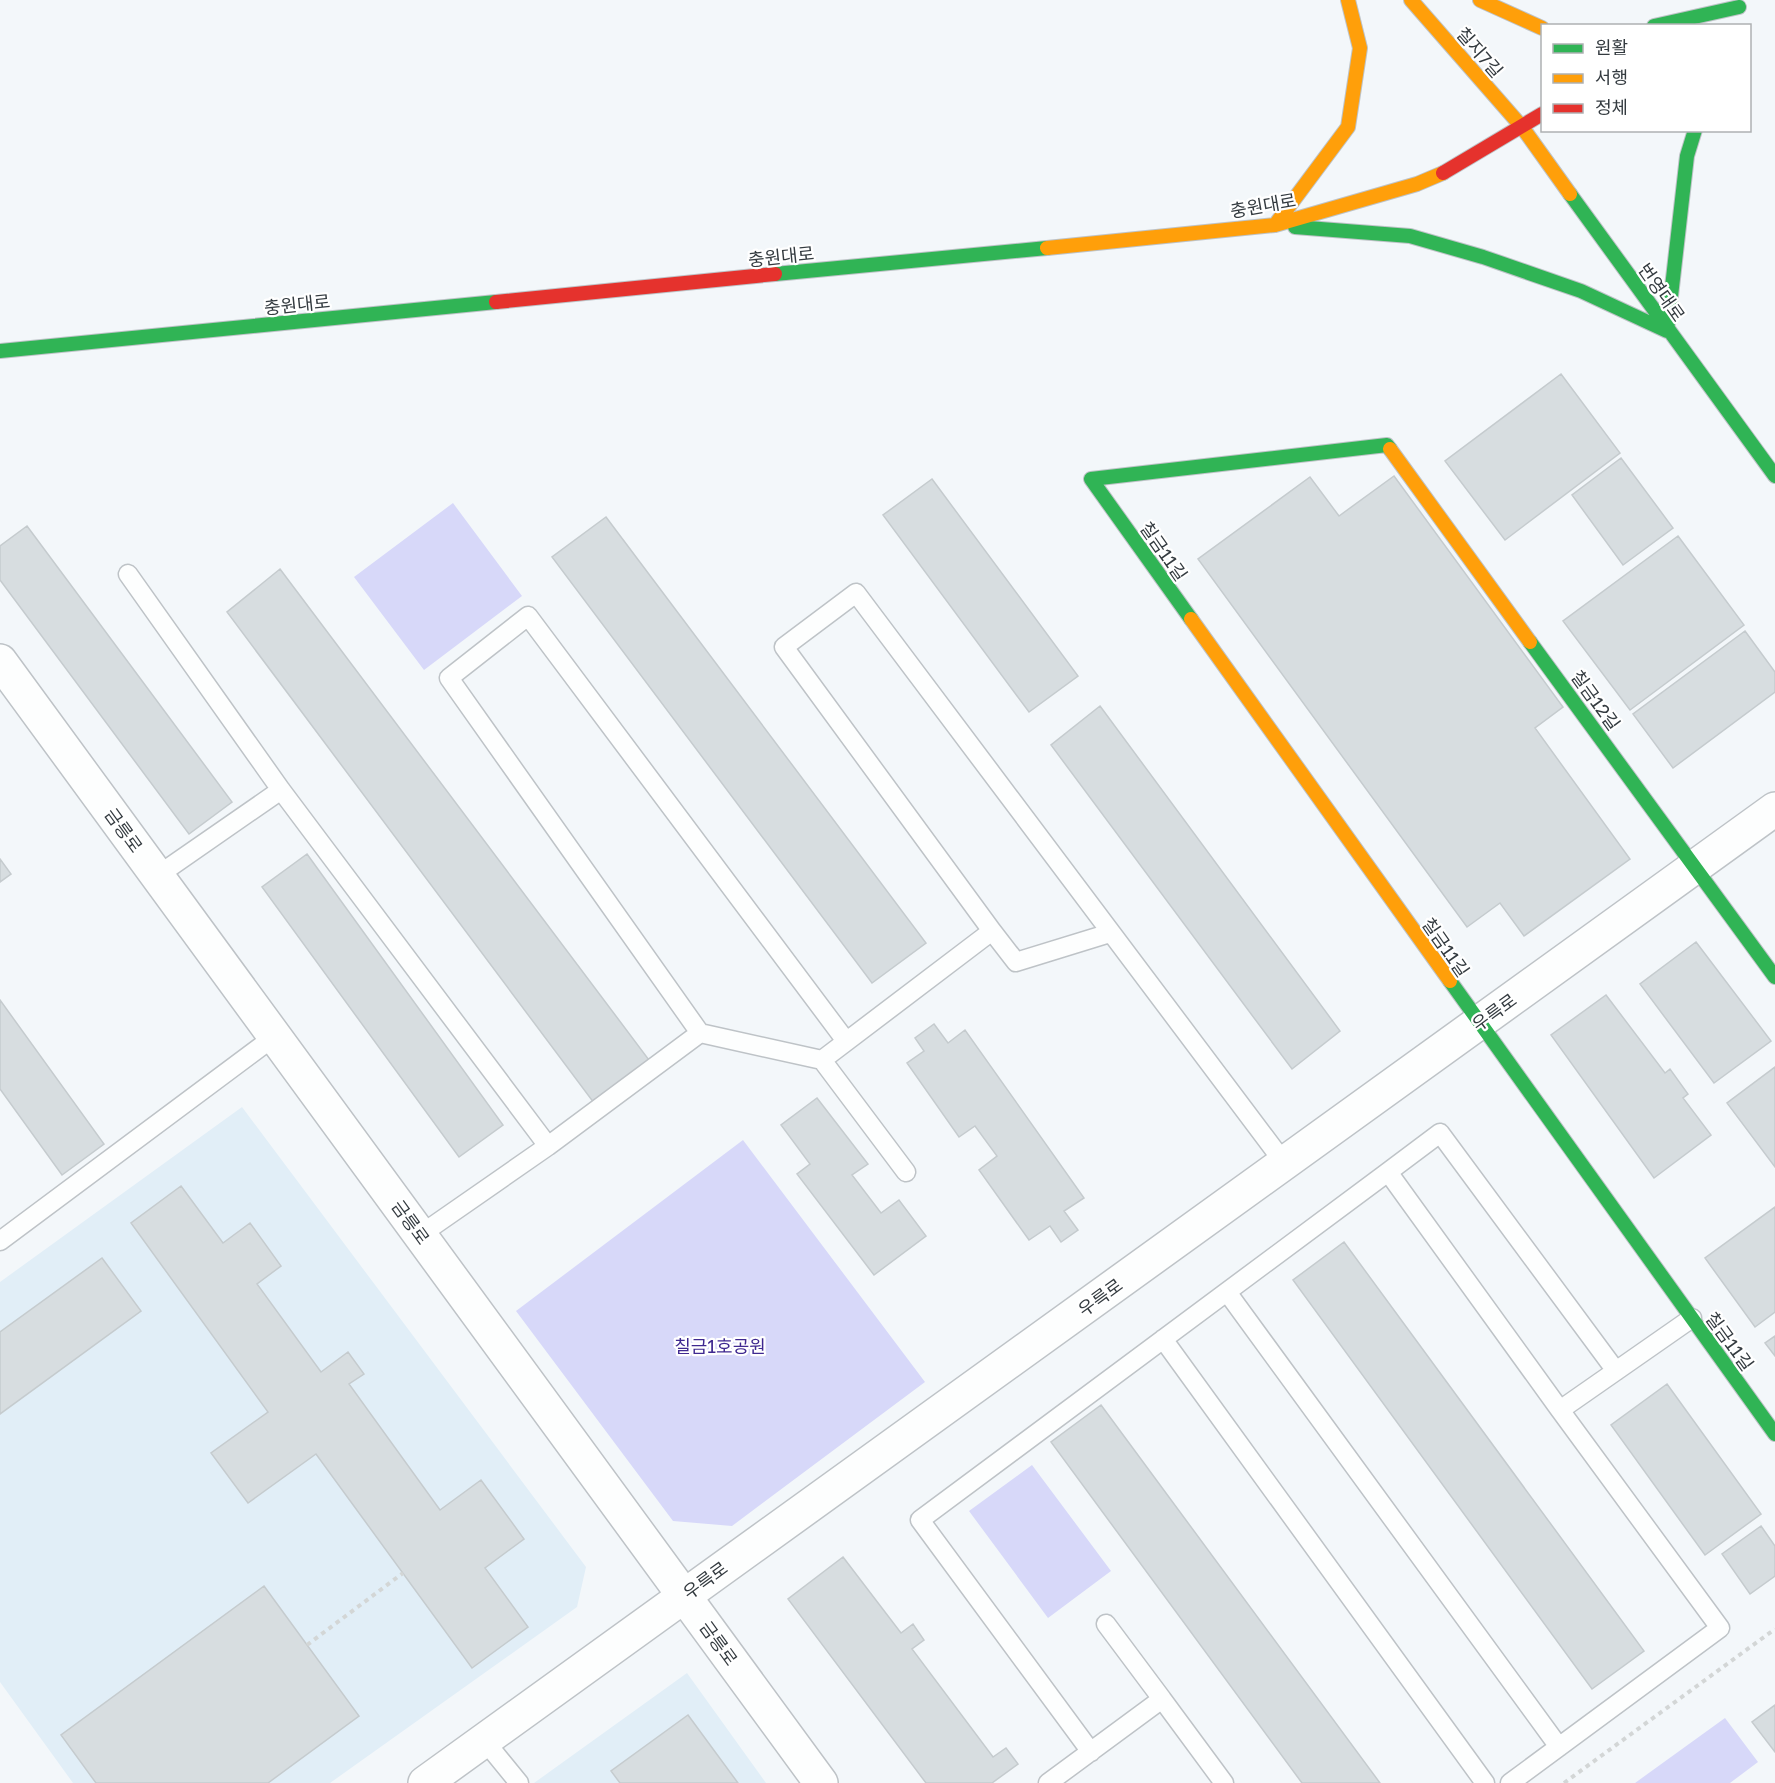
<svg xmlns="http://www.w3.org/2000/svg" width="1775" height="1783" viewBox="0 0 1775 1783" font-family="'Golos Text','Noto Sans KR',sans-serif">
<rect width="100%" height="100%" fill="#f3f7fa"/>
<path fill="#e1eef7" d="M242,1107L586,1567L577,1607L330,1783H73L0,1682V1282Z
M687,1673L766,1783H534Z"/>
<path fill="#d7d8f9" d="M453,503L522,596L424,670L354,577Z
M743,1140L925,1382L732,1526L673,1521L516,1311Z
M1032,1465L1111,1571L1048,1618L969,1511Z
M1725,1718L1758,1762L1730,1783H1635Z"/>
<path fill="#d7dde0" stroke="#c5cbce" stroke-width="1.5" d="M1561,374L1620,453L1505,540L1445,461Z
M1621,458L1673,528L1623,565L1572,495Z
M1394,476L1563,707L1535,728L1630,859L1524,936L1500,903L1467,927L1198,559L1310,477L1339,516Z
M932,479L1078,676L1029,712L883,515Z
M606,517L926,943L872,983L552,557Z
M27,526L232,802L189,834L0,580V546Z
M1678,536L1744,625L1630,710L1563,621Z
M280,569L649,1060L594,1103L227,612Z
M1745,631L1775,672V692L1673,768L1633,714Z
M1100,706L1340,1031L1292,1069L1051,745Z
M307,854L503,1125L459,1157L262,887Z
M0,859L11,874L0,882Z
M1696,942L1771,1041L1714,1083L1640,984Z
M1606,995L1665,1073L1670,1069L1688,1094L1683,1098L1711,1135L1654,1178L1551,1035Z
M0,1000L104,1144L62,1175L0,1089Z
M934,1024L948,1043L965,1030L1084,1198L1064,1211L1078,1230L1061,1242L1050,1226L1029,1240L979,1170L997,1156L975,1126L959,1137L907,1063L924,1051L915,1038Z
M1775,1067V1167L1727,1103Z
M817,1098L868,1164L852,1175L881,1213L899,1200L926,1236L874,1275L797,1174L810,1164L781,1125Z
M181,1186L223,1243L250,1223L281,1266L257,1284L321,1372L348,1352L364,1374L349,1384L440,1510L481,1480L524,1539L485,1568L528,1627L472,1668L316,1454L248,1503L211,1453L268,1412L131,1223Z
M1775,1207V1312L1755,1327L1705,1258Z
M1344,1242L1644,1651L1592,1689L1293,1280Z
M102,1258L141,1311L0,1414V1332Z
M1775,1336V1356L1765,1343Z
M1667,1384L1761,1514L1705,1555L1611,1425Z
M1101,1405L1380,1783H1302L1051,1442Z
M1761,1526L1775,1546V1576L1750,1594L1722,1554Z
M843,1557L901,1633L913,1624L924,1640L912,1649L993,1757L1006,1748L1018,1764L992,1783H926L788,1599Z
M264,1586L359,1716L268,1783H96L61,1735Z
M1775,1705V1752L1752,1722Z
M688,1715L738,1783H620L611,1771Z"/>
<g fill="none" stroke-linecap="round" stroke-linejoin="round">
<defs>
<path id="lane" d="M128,574L281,790L548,1146
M157,876L281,790
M992,931L1016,962L1110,933
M700,1033L449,678L528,616L846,1041
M822,1060L906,1172
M1388,1172L1440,1133L1616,1371
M420,1235L548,1146L700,1033L822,1060L992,931L784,647L856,593L1285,1164
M0,1241L275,1036
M1227,1292L1559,1747
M1163,1339L1485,1783
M1106,1624L1162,1699
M484,1740L519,1783
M1091,1752L920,1520L1388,1172L1560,1410
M1048,1783L1162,1699L1224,1783
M1510,1783L1720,1628L1560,1410L1692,1318"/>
<path id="street" d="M0,661L821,1783
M425,1783L1775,809"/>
<path id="fast" d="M1654,26L1739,7
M1570,194L1775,476
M1295,227L1410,236L1483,257L1581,291L1667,331L1687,156L1695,130
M775,274L1047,248
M0,351L496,302
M1191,619L1091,479L1387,445L1390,449
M1530,642L1775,977
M1450,981L1775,1434"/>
<path id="slow" d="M1411,0L1522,127L1570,194
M1480,0L1542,28
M1275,225L1348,127L1360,48L1348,0
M1047,248L1275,225L1417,184L1443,173
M1390,449L1530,642
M1191,619L1450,981"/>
<path id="jam" d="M1443,173L1542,114
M496,302L775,274"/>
</defs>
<use href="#lane" stroke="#bec3c7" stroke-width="21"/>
<use href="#street" stroke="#bec3c7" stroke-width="36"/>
<use href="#fast" stroke="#bec3c7" stroke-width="16"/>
<use href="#slow" stroke="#bec3c7" stroke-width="16"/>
<use href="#jam" stroke="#bec3c7" stroke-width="16"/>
<path stroke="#d3d6d6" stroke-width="4" stroke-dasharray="4.5 4.5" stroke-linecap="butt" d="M307,1645L403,1573
M1564,1783L1775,1629"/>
<use href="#lane" stroke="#fdfefe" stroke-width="18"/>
<use href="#street" stroke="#fdfefe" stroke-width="33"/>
<use href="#fast" stroke="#30b455" stroke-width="14"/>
<use href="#slow" stroke="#ff9f0a" stroke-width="14"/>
<use href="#jam" stroke="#e5322d" stroke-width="14"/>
</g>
<g text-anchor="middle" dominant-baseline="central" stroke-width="4.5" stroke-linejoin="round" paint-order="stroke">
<g font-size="18" fill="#343b40" stroke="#fff">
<text transform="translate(1480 52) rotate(49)">칠지7길</text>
<text transform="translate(1263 205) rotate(-10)">충원대로</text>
<text transform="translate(781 256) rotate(-6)">충원대로</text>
<text transform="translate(1662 292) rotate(55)">번영대로</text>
<text transform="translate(297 304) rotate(-6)">충원대로</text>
<text transform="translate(1164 551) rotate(55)">칠금11길</text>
<text transform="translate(1596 700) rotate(54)">칠금12길</text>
<text transform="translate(124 830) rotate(54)">금릉로</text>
<text transform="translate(1446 947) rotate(55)">칠금11길</text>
<text transform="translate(1494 1012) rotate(-36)">우륵로</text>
<text transform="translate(411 1222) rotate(54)">금릉로</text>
<text transform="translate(1100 1297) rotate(-36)">우륵로</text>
<text transform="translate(1730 1341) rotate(54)">칠금11길</text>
<text transform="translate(705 1580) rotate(-36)">우륵로</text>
<text transform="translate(719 1643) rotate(54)">금릉로</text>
</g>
<g font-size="18" fill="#3f2990" stroke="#fff">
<text x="720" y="1346">칠금1호공원</text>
</g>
</g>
<rect x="1541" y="24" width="210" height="108" fill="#ffffff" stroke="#aeb1b3" stroke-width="1.5"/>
<rect x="1553" y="44" width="30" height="9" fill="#30b455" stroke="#aeb1b3" stroke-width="1.5"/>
<text x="1595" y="54" font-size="18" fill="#343b40">원활</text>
<rect x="1553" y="74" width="30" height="9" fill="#ff9f0a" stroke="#aeb1b3" stroke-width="1.5"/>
<text x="1595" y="84" font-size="18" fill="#343b40">서행</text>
<rect x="1553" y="104" width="30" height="9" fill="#e5322d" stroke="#aeb1b3" stroke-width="1.5"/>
<text x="1595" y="114" font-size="18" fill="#343b40">정체</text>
</svg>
